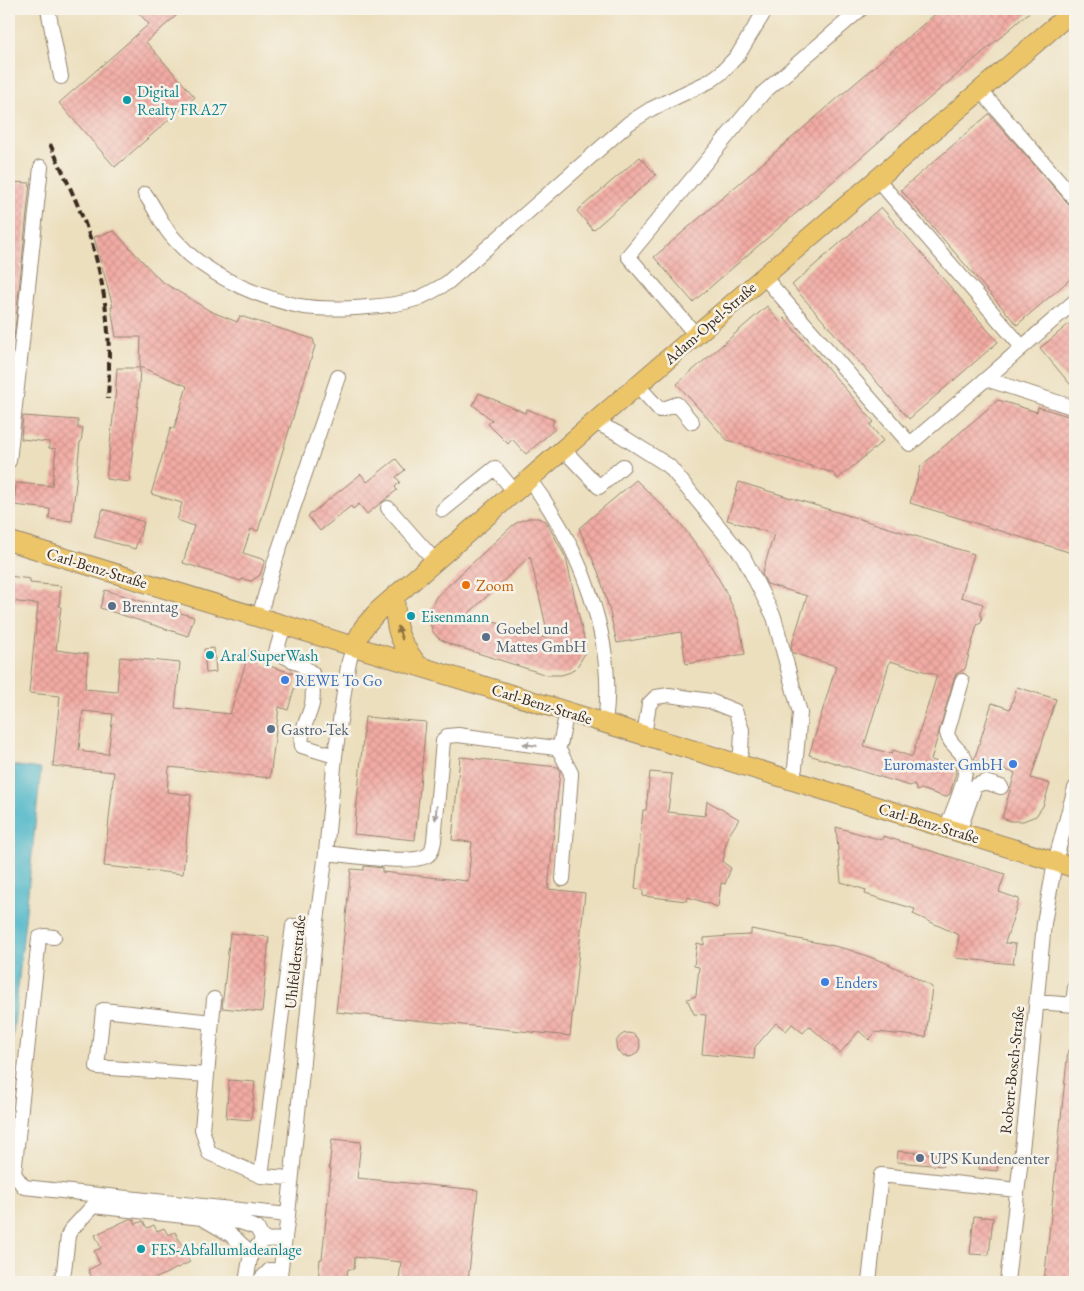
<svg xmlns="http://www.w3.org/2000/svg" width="1084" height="1291" viewBox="0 0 1084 1291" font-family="'EB Garamond',serif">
<defs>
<pattern id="building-cross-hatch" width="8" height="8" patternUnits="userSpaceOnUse" patternTransform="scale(1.25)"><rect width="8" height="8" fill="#f2aba4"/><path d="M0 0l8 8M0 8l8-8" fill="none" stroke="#d0938d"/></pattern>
</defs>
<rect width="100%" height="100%" fill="#f7f3e8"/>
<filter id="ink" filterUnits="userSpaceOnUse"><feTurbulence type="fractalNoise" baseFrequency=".02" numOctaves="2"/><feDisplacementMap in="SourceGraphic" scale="10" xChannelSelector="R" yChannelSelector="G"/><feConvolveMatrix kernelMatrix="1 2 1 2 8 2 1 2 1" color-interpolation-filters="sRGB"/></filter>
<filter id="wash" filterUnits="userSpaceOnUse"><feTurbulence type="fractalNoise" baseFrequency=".0096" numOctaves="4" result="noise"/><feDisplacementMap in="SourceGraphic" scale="20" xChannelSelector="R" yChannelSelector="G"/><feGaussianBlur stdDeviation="1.12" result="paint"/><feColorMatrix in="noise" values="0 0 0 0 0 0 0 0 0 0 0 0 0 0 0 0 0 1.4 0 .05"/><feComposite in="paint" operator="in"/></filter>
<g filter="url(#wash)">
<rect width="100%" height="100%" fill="#ecdfbe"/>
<path fill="#4bb5c8" stroke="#437073" d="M9,765L41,769L9,1072Z"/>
<g id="blocks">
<path fill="url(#building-cross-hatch)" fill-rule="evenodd" d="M135,9H184L146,42L195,97L115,167L59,103L149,24Z
M941,9H1033L693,302L654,257Z
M989,114L1075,211V275L1017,325L901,190Z
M640,157L656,175L593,230L577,211Z
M9,182L30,183L14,339L9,338Z
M881,207L998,342L909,419L792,285Z
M114,231L161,281L210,311L237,322L240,316L313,339L315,346L258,531L251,529L243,553L265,560L260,575L251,581L242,579L241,581L183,563L194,526L177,520L182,503L151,494L171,427L174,429L187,386L140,367L141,337H116L111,307H113L94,237Z
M767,306L780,322L784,318L874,422L870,425L883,441L838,479L833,473L727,440L677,384Z
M1075,319V390L1040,348Z
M117,368H140L138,403L129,482L106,479L115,400Z
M479,393L525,413L527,409L554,420L552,425L555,429L526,454L512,439L508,444L488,424L492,420L473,405Z
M998,400L1037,412L1038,407L1075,418V554L910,503L921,466Z
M23,416L78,420V428H83L81,442H80L72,521L49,519L50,509L14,505L16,483L52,486L56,449L49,448V442L21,439Z
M396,459L405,470L396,477L400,482L395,487L397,490L367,514L359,504L353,509L351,506L320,531L308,516L361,474L367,482Z
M636,480L680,523L705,556L724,588L739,621L745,654L686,664L681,632L617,643L609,608L599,574L579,528Z
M739,482L974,554L961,597L983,604L980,614L982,618L981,623L977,625L965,669L956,674L954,679L931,760L955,767L956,772L950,794L945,797L921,789L917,791L914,784L910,786L809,755L836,666L793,653L791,647L807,596L767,584L762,574L774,534L727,520ZM890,661L937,675L912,757L893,750L892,754L864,746Z
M103,509L144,522L135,549L94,537Z
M529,518H538L546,521L566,558L585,643L584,655L578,665L571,672L561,675H547L449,644L437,637L433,632L430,623V609L436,597L513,525L520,521ZM530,556L549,639L468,614Z
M9,576L30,579V583L61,586L59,606L61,607L56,650L88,654L85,689L117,692L120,657L180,663L175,708L230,714L250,649L266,654L263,664L298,675L288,710L279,707L270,778L169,767L167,792L191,795L183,874L104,866L114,772L53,766L60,696L29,693L38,604L9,601ZM83,711L113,714L108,754L84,752V751L79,750Z
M105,590L194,617L188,636L100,608Z
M214,648L216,672L206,673L204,649Z
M1017,687L1056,699L1031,778L1050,784L1043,806L1036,816L1023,821H1011L1002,818L1015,773L974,760L992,703L1010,709Z
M365,717L426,722L415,840L354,834Z
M460,757L558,767L560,771L548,889L585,893L570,1036L336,1012L351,869L364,870V866L382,868V872L468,881L472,842L452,840Z
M650,772L672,774L668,812L705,816L707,801L739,819L729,835L725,847L723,862L731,868L725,884L721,883L718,907L688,897L687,901L643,896V890L635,889L643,810H646Z
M836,827L882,840L883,836L1005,874L999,892L1019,899L1005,943L1016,944L1013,964L956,958L959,935L913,914L915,909L865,894L866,890L841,882Z
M751,929L788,936L787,937L830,945L850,950L884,962L909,974L932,987L926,1037L876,1032L869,1040L859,1031L840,1053L809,1026L803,1033L792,1024L786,1031L776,1023L755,1047L754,1059L702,1054L706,1015L694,1014L687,999L696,996L699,967L694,966L697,943L704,945V938L729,936L751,935Z
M230,933L269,937L262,1012L222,1008Z
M616 1045a12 12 0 1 1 24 0a12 12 0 1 1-24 0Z
M1068,1050H1075V1282H1044Z
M229,1080L255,1082L251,1120L226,1118Z
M332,1139L361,1142L357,1178L478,1190L468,1282H399L401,1262L355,1257L354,1269H348L346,1282H318L320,1259H322L331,1169H329Z
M898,1151L944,1155L943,1166L897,1162Z
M980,1159L998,1160L997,1171L979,1169Z
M974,1216L993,1218L989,1255L970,1254Z
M129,1219H134L136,1224L143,1221L147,1228L154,1225L157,1231L164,1228L168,1235L175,1232L190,1262L148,1282H94L88,1270L100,1264L94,1251L101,1248L95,1235Z"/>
</g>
</g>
<g filter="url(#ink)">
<use href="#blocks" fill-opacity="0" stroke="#94846e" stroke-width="1"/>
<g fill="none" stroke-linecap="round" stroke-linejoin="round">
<defs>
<path id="minor" d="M48,9L61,77
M980,90L1075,199
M877,179L1022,347
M145,194C153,205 159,218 167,230C173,239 182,247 190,255C219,280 262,298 299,306C322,310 345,309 368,307C384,306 401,304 416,299C427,295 437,289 447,283L629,123L651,109L710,81L721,73L738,55L766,9
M764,277L910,444L986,379L1075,301
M696,335L628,256L763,93L861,9
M986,379L1075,408
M637,385L660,410L677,404L692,422
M595,422L617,433L669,466L743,556L774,617L800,713L795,768L792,780
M563,449L599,487L623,466
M9,461L41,167
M529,479C579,545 617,640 605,723
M388,508L435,561
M443,510L495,468L515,492
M259,617L275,561L338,377
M284,625L276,652L300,664L312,673C312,683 314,694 312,704C309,718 299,732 302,746L335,756
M644,735L649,704L656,697L669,695L710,701L735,711L742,730L741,752L737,764
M558,748L571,773V775L563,879
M946,828C952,814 970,772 965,759C960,749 949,744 947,733L962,681
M959,832L975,786L985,782L1001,787
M326,853C348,855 412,866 428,855C432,852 433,846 434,841L443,741L447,736L458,735L555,748C556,748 558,748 559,747C561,745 565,717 567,712
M54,937L45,936L39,938L14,1174L24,1187L288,1215
M214,999L202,1129L209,1153L261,1176
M1037,1002L1075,1005
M1073,1005L1075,987
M207,1075L97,1067L103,1010L212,1022
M291,1178L261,1176L293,926L316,928
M208,1218L240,1222L257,1228L263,1240
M60,1282L64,1271L68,1236L70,1231L93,1206L202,1218L231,1235L251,1253
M246,1282L251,1253L263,1240L285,1239
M261,1282V1279L270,1270L280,1271
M279,1282L288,1215L316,928L326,853L335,756L346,678L349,661L354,646
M869,1282L881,1175L1017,1190
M1007,1282L1025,1123L1044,923L1055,862L1075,788"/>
<path id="major" d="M9,541L804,784L1075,868
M395,596C395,612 395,629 403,643C407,651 413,658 418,666
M354,646L364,627L378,611L590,426L1075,9"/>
</defs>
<use href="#minor" stroke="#94846e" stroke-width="16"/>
<use href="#major" stroke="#94846e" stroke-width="21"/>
<use href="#minor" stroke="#fff" stroke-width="14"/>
<use href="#major" stroke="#edc569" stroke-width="19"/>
<path stroke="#3b2a1e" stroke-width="4" stroke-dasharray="8 4" stroke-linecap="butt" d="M50,144C65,177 82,211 93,247C108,299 111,346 108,399"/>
</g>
<defs><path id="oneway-solid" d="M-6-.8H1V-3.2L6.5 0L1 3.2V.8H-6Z" transform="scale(1.25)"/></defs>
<use fill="#8b7040" href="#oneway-solid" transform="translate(400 633) rotate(-108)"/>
<g fill="#a79f9a">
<use href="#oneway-solid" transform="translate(530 745) rotate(-172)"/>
<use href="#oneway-solid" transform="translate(436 813) rotate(95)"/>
</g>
</g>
<g fill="#0f9aa8" stroke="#f7f3e8" stroke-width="2">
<circle cx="127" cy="100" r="5"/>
<circle cx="411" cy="616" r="5"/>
<circle cx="210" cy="655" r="5"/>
<circle cx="141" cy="1249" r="5"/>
</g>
<circle fill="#e8710a" stroke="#f7f3e8" stroke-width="2" cx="466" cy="585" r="5"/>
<g fill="#5c6f8a" stroke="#f7f3e8" stroke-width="2">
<circle cx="112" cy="606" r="5"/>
<circle cx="486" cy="637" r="5"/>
<circle cx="271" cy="729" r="5"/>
<circle cx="920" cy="1158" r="5"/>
</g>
<g fill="#3f7fe0" stroke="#f7f3e8" stroke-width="2">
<circle cx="285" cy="680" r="5"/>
<circle cx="1013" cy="764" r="5"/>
<circle cx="825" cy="982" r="5"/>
</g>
<g text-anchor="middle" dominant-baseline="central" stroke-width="5" stroke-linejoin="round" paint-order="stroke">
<g font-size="16" fill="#0d838f" stroke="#f7f3e8" text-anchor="start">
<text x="137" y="91">Digital<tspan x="137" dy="18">Realty FRA27</tspan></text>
<text x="421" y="616">Eisenmann</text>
<text x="220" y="655">Aral SuperWash</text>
<text x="151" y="1249">FES-Abfallumladeanlage</text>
</g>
<g font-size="16" fill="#3b2a1e" stroke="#f7f3e8">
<text transform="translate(710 323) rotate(-41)">Adam-Opel-Straße</text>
<text transform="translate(97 568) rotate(17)">Carl-Benz-Straße</text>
<text transform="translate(542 704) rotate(17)">Carl-Benz-Straße</text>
<text transform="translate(929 823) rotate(17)">Carl-Benz-Straße</text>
<text transform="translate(295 962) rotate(-84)">Uhlfelderstraße</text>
<text transform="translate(1012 1070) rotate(-84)">Robert-Bosch-Straße</text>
</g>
<g font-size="16" fill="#c56008" stroke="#f7f3e8" text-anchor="start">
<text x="476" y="585">Zoom</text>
</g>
<g font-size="16" fill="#4e5e75" stroke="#f7f3e8" text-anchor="start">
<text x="122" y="606">Brenntag</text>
<text x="496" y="628">Goebel und<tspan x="496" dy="18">Mattes GmbH</tspan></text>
<text x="281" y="729">Gastro-Tek</text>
<text x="930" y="1158">UPS Kundencenter</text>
</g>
<g font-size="16" fill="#366cbe" stroke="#f7f3e8" text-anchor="start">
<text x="295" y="680">REWE To Go</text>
<text x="1003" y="764" text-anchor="end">Euromaster GmbH</text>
<text x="835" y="982">Enders</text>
</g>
</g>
<rect width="1084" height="1291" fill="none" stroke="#f7f3e8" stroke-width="30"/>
</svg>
